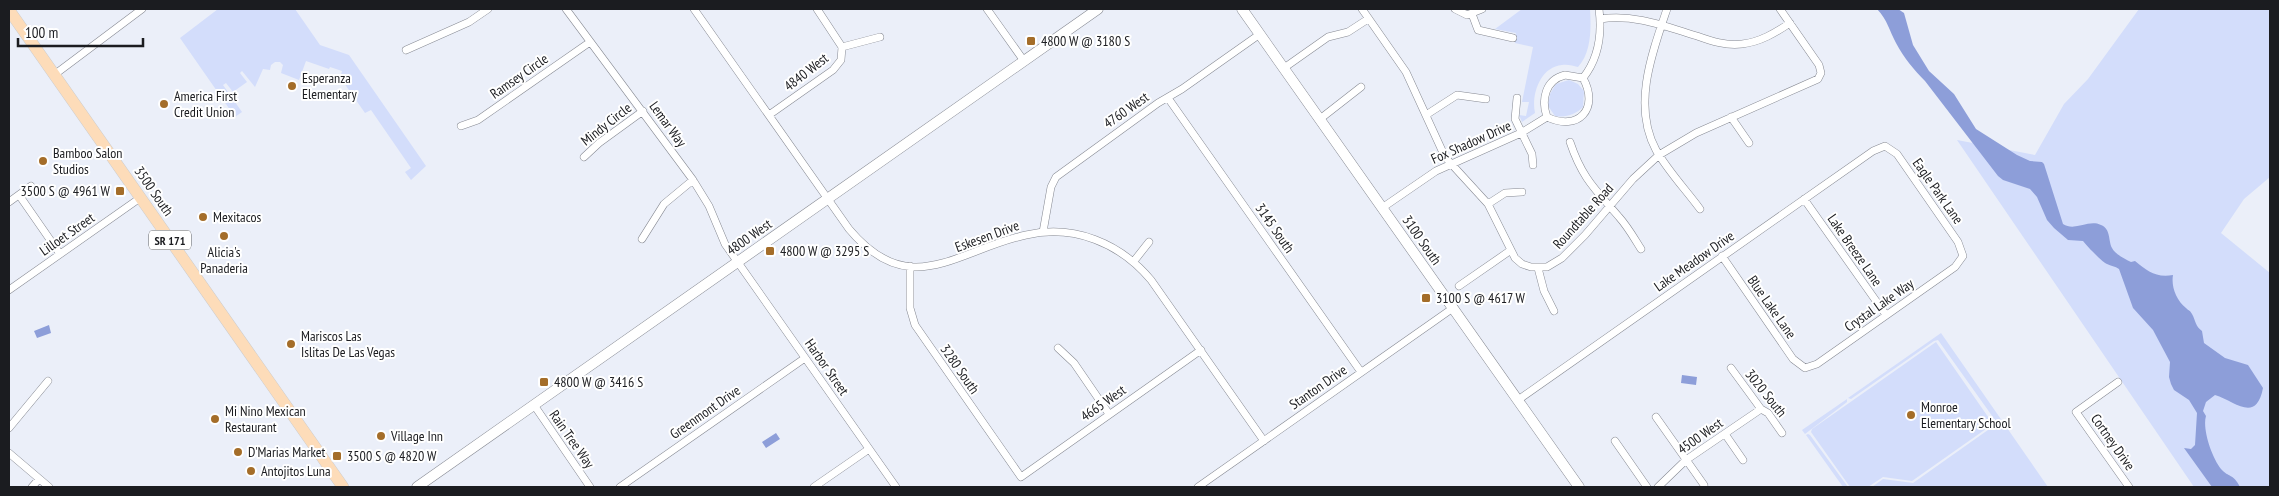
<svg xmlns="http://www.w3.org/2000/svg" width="2279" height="496" viewBox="0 0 2279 496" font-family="'PT Sans Narrow',sans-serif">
<rect width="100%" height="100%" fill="#ebeff9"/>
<path fill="#d3ddfb" d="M218,9H295L320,45L349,55L426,166L411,180L405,172L411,168L371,110L365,113L344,83L339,82L342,71L330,67L329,69L306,61L299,80L281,73L283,65L280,62H275L271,65L270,70L263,69L255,87L242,71L240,73L247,82L233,92L226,83L223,85L242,112L235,117L180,38Z
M1522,9H1590C1591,27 1592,52 1578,67C1573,66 1568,64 1562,65C1540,67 1531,95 1535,113L1522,122L1519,115L1526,116L1529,102H1522L1533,47L1515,43L1516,33L1495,29Z
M2139,9H2270V177L2244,199L2221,233L2270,273V487H2194L1957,140L2035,155L2064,104L2088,79Z
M1569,80L1578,84L1584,91L1583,107C1576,114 1566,118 1555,116L1548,106L1550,94L1556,84Z
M1941,333L2048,487H1872L1883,479L1913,483L1995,425V420L1938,340L1934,341L1851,399L1848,398Z
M1936,342L1993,424L1912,481L1883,477L1868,487H1850L1811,432L1812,429Z
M1847,399V402L1805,434L1802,430Z
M1808,434L1810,435L1848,487H1843L1806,435Z"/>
<path fill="#8d9ed9" d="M1877,9H1898L1904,13L1913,45L1929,71L1954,94L1976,129L2017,155L2030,161L2042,162L2044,164L2063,224C2075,232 2088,219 2101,225C2111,229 2108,240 2112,248C2115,254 2125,259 2131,262L2135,261C2147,271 2156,278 2173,275C2171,286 2176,300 2186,308C2190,312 2189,309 2192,314C2196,321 2195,326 2202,331L2204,343L2225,358L2248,365L2263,388C2256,424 2235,401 2215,395L2206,402L2203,411L2206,416C2202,429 2212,458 2221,469C2229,478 2233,473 2240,487H2212L2184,448L2191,449L2195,445L2197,413L2189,400L2174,390L2171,384L2169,377L2170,362L2153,330L2133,308L2119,269C2115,266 2111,266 2107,264C2102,262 2086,245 2083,241L2068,240L2054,228L2047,220L2037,197L2030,189L2003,180L1998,176L1925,81C1914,70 1904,58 1896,43C1889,30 1888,21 1877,9Z
M49,325L51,333L37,338L34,331Z
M1682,375L1697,377L1696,385L1681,383Z
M776,433L780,439L766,448L762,442Z"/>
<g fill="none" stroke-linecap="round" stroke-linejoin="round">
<defs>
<path id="street" d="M566,9L693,180L709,206L725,244L896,487
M694,9L849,229C910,302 957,250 1026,235C1074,224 1120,243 1151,280L1264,441
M817,9L842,47
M987,9L1024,61
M1362,9L1406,72L1445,157L1488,204L1515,258L1522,264L1531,267H1547L1562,258L1585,235L1633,179L1659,155L1696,133L1818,79L1821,73L1819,65L1780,9
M1455,9L1467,15L1482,9
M1667,9C1652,53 1632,106 1656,150C1668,171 1686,190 1700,209
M1472,14L1478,30L1513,38
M1600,19C1635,14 1664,26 1697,36C1711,41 1726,46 1742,44C1760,42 1775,33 1790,23
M406,50L469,22L488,9
M1284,68L1328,37L1348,32L1368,19
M54,75L142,9
M1565,75L1583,78C1600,109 1578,132 1547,117C1541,100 1545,80 1565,75Z
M1583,78C1599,58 1602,33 1599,9
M1168,98L1361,372
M1517,98L1515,119L1532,154L1533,165
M769,115L833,70L841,60L842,47L880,37
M1426,115L1457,95L1486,99
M1731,117L1749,143
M1320,119L1361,87
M461,126L478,120L590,42
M1570,142C1582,178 1595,189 1619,217C1628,227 1634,238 1641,249
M584,157L599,143L643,111
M19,195L60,254
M1804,199L1886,315
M9,202L31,186
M1488,204L1505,193L1522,192
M1382,208L1436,171L1521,133L1547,117
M1043,232L1051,187L1056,177L1158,103L1182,89L1260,34
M642,239L664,204L693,180
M1134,261L1149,242
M910,266V308L915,325L1021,477L1201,350
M1538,268L1544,291L1554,311
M1459,286L1511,250
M9,290L140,198
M1058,348L1074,363L1109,414
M1731,368L1761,409L1768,413L1782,433
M2118,382L2076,412L2129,487
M1518,400L1873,151L1885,146L1897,154L1958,242L1963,256L1955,267L1817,364L1805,368L1793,359L1722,256
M534,405L590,487
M1656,417L1704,485
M9,428L48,381
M1725,434L1743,460
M1615,441L1647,487
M9,453L49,487
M32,487L39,479
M620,487L805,358
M814,487L869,449
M1198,487L1453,308
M1658,487L1686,460L1761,409"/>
<path id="secondary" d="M1242,9L1579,487
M417,487L1098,9"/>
<path id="primary" d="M9,10L343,487"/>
</defs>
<use href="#street" stroke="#868992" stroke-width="8"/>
<use href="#secondary" stroke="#868992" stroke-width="11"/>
<use href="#primary" stroke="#cdcdce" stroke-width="12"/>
<use href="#street" stroke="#fff" stroke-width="7"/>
<use href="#secondary" stroke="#fff" stroke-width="10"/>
<use href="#primary" stroke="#fddcb9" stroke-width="11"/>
</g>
<g fill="#a46d29" stroke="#fff" stroke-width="2">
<rect x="1026" y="36" width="10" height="10" rx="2.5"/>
<circle cx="292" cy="86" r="5"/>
<circle cx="164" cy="104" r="5"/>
<circle cx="43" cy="161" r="5"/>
<rect x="115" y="186" width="10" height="10" rx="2.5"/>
<circle cx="203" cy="217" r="5"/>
<circle cx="224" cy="236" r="5"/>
<rect x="765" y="246" width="10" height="10" rx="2.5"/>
<rect x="1421" y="293" width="10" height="10" rx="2.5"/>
<circle cx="291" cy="344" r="5"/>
<rect x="539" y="377" width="10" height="10" rx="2.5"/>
<circle cx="1911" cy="415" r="5"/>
<circle cx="215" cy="419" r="5"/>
<circle cx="381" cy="436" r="5"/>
<circle cx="238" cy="452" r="5"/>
<rect x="332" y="451" width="10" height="10" rx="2.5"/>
<circle cx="251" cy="471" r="5"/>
</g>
<g text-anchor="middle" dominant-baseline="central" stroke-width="4" stroke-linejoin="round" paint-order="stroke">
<rect fill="#fff" stroke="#5f6063" stroke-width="1" x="149" y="230.5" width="42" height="19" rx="4"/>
<g font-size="12" font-weight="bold" fill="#1b1c20">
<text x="170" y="240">SR 171</text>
</g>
<g font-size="14" fill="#1b1c20" stroke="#fff" text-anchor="start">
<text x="1041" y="41">4800 W @ 3180 S</text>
<text x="302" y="78">Esperanza<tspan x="302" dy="16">Elementary</tspan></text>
<text x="174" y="96">America First<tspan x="174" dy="16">Credit Union</tspan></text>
<text x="53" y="153">Bamboo Salon<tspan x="53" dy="16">Studios</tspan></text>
<text x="110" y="191" text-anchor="end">3500 S @ 4961 W</text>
<text x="213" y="217">Mexitacos</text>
<text x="780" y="251">4800 W @ 3295 S</text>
<text x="224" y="252" text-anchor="middle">Alicia's<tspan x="224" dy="16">Panaderia</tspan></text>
<text x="1436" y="298">3100 S @ 4617 W</text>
<text x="301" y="336">Mariscos Las<tspan x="301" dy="16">Islitas De Las Vegas</tspan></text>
<text x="554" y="382">4800 W @ 3416 S</text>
<text x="1921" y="407">Monroe<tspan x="1921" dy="16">Elementary School</tspan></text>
<text x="225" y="411">Mi Nino Mexican<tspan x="225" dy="16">Restaurant</tspan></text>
<text x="391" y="436">Village Inn</text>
<text x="248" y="452">D'Marias Market</text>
<text x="347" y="456">3500 S @ 4820 W</text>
<text x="261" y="471">Antojitos Luna</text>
</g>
<g font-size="14" fill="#1b1c20" stroke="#fff">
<text transform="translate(806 72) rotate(-38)">4840 West</text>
<text transform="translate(519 76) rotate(-35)">Ramsey Circle</text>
<text transform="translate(1126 110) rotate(-35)">4760 West</text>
<text transform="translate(606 124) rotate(-38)">Mindy Circle</text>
<text transform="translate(668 124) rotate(54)">Lemar Way</text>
<text transform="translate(1471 142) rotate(-24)">Fox Shadow Drive</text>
<text transform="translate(154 191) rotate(55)">3500 South</text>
<text transform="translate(1938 191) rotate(55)">Eagle Park Lane</text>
<text transform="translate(1583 216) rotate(-48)">Roundtable Road</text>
<text transform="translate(1275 228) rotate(55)">3145 South</text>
<text transform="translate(67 234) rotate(-35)">Lilloet Street</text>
<text transform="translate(987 236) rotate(-20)">Eskesen Drive</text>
<text transform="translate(749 237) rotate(-35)">4800 West</text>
<text transform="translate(1422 240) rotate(55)">3100 South</text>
<text transform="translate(1855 250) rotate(55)">Lake Breeze Lane</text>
<text transform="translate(1694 261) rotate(-35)">Lake Meadow Drive</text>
<text transform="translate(1879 305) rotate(-35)">Crystal Lake Way</text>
<text transform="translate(1772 307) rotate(55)">Blue Lake Lane</text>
<text transform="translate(827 367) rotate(55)">Harbor Street</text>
<text transform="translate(960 369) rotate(55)">3280 South</text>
<text transform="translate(1318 387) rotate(-35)">Stanton Drive</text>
<text transform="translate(1766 393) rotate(51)">3020 South</text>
<text transform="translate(1103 403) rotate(-35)">4665 West</text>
<text transform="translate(705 412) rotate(-35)">Greenmont Drive</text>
<text transform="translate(1700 436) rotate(-35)">4500 West</text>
<text transform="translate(572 439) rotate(55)">Rain Tree Way</text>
<text transform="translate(2113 442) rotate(55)">Cortney Drive</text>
</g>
</g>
<rect width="2279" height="496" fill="none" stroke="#1b1c20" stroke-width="20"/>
<path d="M18 38v8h125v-8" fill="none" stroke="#1b1c20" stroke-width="2.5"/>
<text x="25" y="38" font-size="15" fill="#1b1c20" stroke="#ffffff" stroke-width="4" paint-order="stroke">100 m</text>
</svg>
